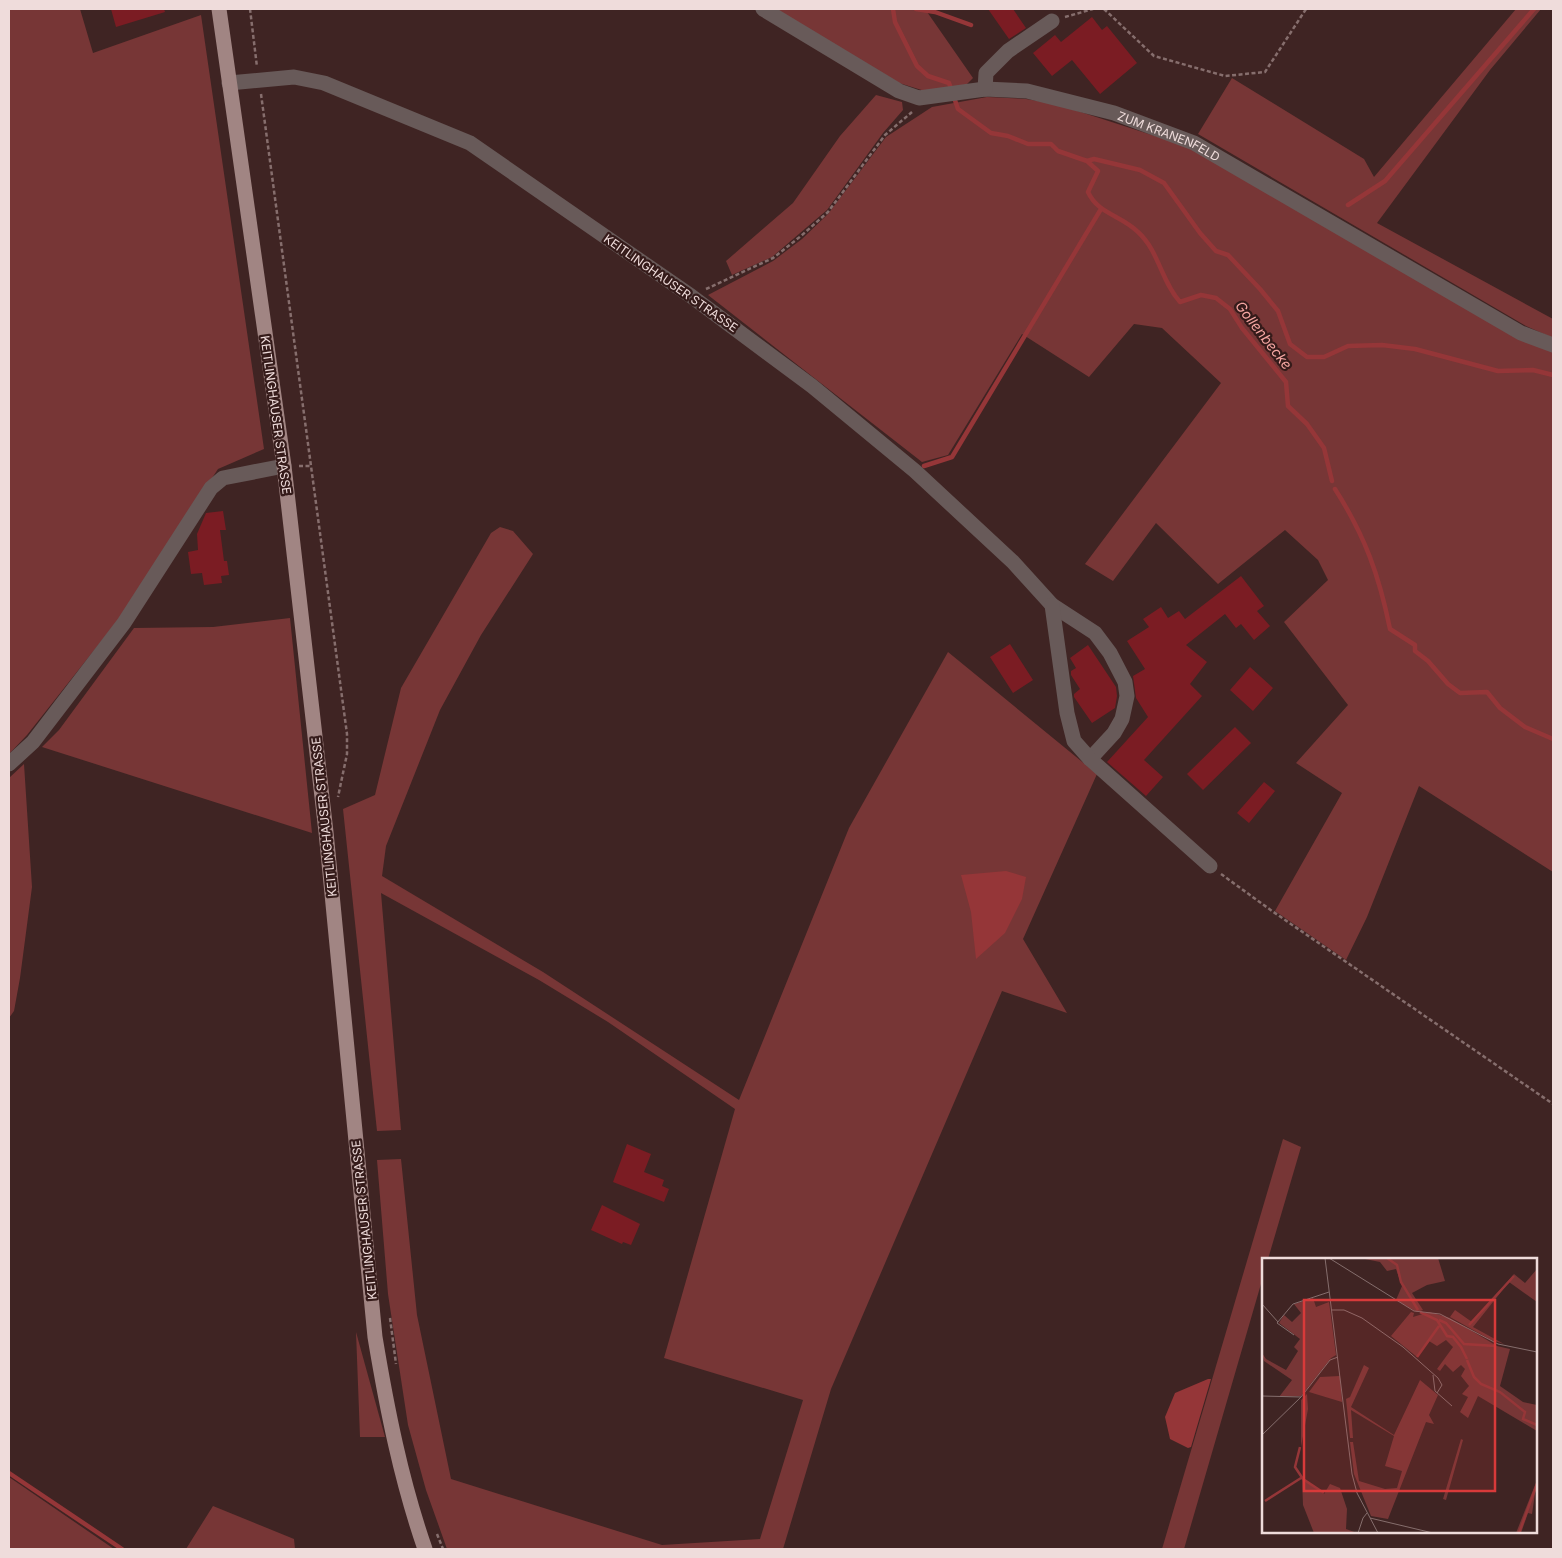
<svg xmlns="http://www.w3.org/2000/svg" width="1562" height="1558" viewBox="0 0 1562 1558" font-family="Inter,sans-serif">
<rect width="100%" height="100%" fill="#3f2423"/>
<path fill="#773636" d="M9,9H80L93,53L201,15L264,449L218,469L118,620L27,735L9,754Z
M769,9H925L973,78L966,85L928,92L899,83Z
M1516,9H1541L1490,70L1377,223L1553,319V338L1526,326L1198,134L1232,78L1364,159L1374,177Z
M876,95L902,102L903,110L883,133L827,210L772,257L732,275L726,261L793,203L840,136Z
M987,97L1026,99L1056,104L1192,148L1553,352V872L1419,786L1367,917L1346,960L1275,911L1342,793L1296,763L1348,705L1284,622L1328,580L1318,560L1285,530L1218,584L1156,523L1113,581L1085,564L1221,383L1162,328L1134,324L1089,377L1022,334L948,455L922,462L708,295L773,261L802,239L828,214L886,137L932,107Z
M500,527L513,531L533,554L481,635L440,710L386,846L382,876L543,972L739,1100L849,828L948,652L1097,774L1023,939L1067,1013L1002,991L831,1389L783,1549H447L426,1490L408,1425L388,1294L377,1160L401,1159L417,1315L451,1479L662,1545L760,1539L803,1400L664,1358L735,1109L608,1022L539,980L381,893L401,1130L377,1131L343,809L375,795L401,688L491,533Z
M290,618L312,833L42,747L59,730L134,628L213,627Z
M24,764L32,887L20,978L14,1011L9,1018V778Z
M1283,1139L1301,1147L1268,1259H1263V1277L1184,1549H1162Z
M356,1332L385,1437H360Z
M9,1477L114,1549H9Z
M213,1506L294,1539L295,1549H186Z"/>
<path fill="#953638" d="M1006,871L1026,877L1022,899L1005,933L976,959L971,912L961,875Z
M1208,1379H1211L1191,1447L1188,1448L1170,1439L1165,1417L1175,1393Z"/>
<g fill="none" stroke-linecap="round" stroke-linejoin="round">
<path stroke="#953638" stroke-width="4.5" d="M893,9L895,22L917,66L928,76L949,83L958,109L991,133L1008,136L1028,144H1051L1058,151L1087,161L1098,171L1088,192C1098,214 1121,215 1138,232C1159,251 1161,281 1180,302L1201,295L1216,298L1230,309L1242,328L1286,382L1288,406L1307,424L1324,448L1332,481
M916,9L935,12L971,25
M1087,161L1094,159L1140,170L1164,183L1200,233L1216,251L1228,255L1260,289L1278,311L1290,344L1307,357H1324L1348,346L1382,345L1415,349L1498,371L1533,370L1553,375
M1348,205L1385,181L1534,9
M924,466L952,457L1101,209
M1335,489C1365,536 1379,575 1390,629L1415,645V651L1428,661L1448,684L1460,693L1487,692L1500,708L1525,727L1553,739
M9,1473L122,1549"/>
</g>
<path fill="#7b1c23" d="M111,9H164L165,12L116,27Z
M988,9H1013L1026,28L1009,39Z
M1092,17L1102,30L1107,26L1137,63L1100,94L1072,60L1052,76L1033,53L1055,35L1061,42Z
M223,511L226,530H220L224,561H227L229,575L221,576L222,583L204,585L202,573L191,574L188,552L198,550L197,534L206,513Z
M1241,576L1264,606L1257,611L1270,626L1254,640L1241,624L1236,628L1225,614L1186,645L1207,662L1190,684L1202,696L1144,760L1163,777L1146,796L1107,762L1148,717L1136,698L1133,676L1145,669L1127,641L1149,627L1143,619L1161,607L1168,618L1179,611L1185,619Z
M1010,644L1033,680L1013,693L990,657Z
M1088,645L1116,687L1117,696L1115,708L1092,723L1074,697V694L1080,689L1071,675V671L1076,668L1070,658Z
M1250,667L1273,688L1253,711L1230,690Z
M1235,727L1251,743L1203,790L1187,774Z
M1264,782L1275,791L1249,823L1237,813Z
M627,1144L651,1154L644,1172L664,1180L662,1186L669,1189L664,1202L613,1182Z
M602,1205L640,1224L631,1245L623,1242L622,1244L591,1230Z"/>
<g fill="none" stroke-linecap="round" stroke-linejoin="round">
<path stroke="#866e6d" stroke-width="2.5" stroke-dasharray="4 2.5" stroke-linecap="butt" d="M250,9L257,67
M1104,9L1154,56L1225,76L1265,72L1306,9
M1065,17L1093,9
M261,94L347,734V754L338,797
M706,289L773,258L801,236L828,212L885,135L912,112
M299,466H312
M1221,874L1272,911L1553,1104
M390,1318L396,1364
M437,1534L443,1549"/>
<g stroke="#685a59" stroke-width="15">
<path id="s1" d="M763,9L899,91L919,98L985,89L1027,91L1114,113L1194,143L1521,333L1553,345"/>
<path d="M229,83L294,77L324,83L470,143L691,296L812,386L915,471L1013,562L1052,605L1095,633L1110,653L1125,682L1127,696L1122,719L1114,733L1090,759"/>
<path d="M985,89L986,73L1008,51L1052,21"/>
<path d="M1052,605L1067,713L1074,741L1090,759L1210,866"/>
<path d="M9,764L33,742L124,623L211,488L223,478L284,466"/>
</g>
<path stroke="#a18583" stroke-width="15" d="M219,9L284,466L326,832L375,1337C387,1409 401,1480 425,1549"/>
</g>
<g text-anchor="middle" dominant-baseline="central" stroke-width="4.5" stroke-linejoin="round" paint-order="stroke">
<g font-size="12" fill="#efdcdb" stroke="#351b1a">
<text stroke="none"><textPath href="#s1" startOffset="438">ZUM KRANENFELD</textPath></text>
<text transform="translate(671 283) rotate(35)">KEITLINGHAUSER STRASSE</text>
<text transform="translate(276 415) rotate(82)">KEITLINGHAUSER STRASSE</text>
<text transform="translate(324 817) rotate(-96)">KEITLINGHAUSER STRASSE</text>
<text transform="translate(364 1220) rotate(-96)">KEITLINGHAUSER STRASSE</text>
</g>
<g font-size="14" font-style="italic" fill="#f5a6a2" stroke="#351b1a">
<text transform="translate(1264 335) rotate(52)">Gollenbecke</text>
</g>
</g>
<g transform="translate(1262 1258)">
<rect width="275" height="275" fill="#3f2423"/>
<path d="M98,0H176L183,23L165,27L150,35L161,52L155,54L134,42L140,28L134,11L125,13L118,4ZM275,11V44L247,24L211,69L242,86L229,82L188,59L193,52L210,64L252,16L263,25ZM51,40L54,49L67,44L74,97L69,100L39,138L17,139L30,122L2,103L0,95L4,101L24,112L36,93L32,89L38,81L17,65L22,57L30,64L39,55L32,46ZM149,54L152,55L151,59L167,54L188,60L235,88L248,91L238,128L261,144L275,147V173L216,138L206,160L198,154L206,139L200,136L207,128L199,118L203,111L199,107L191,114L183,106L178,113L175,111L191,89L184,82L175,88L167,83L155,99L129,78ZM102,107L107,110L89,149L132,177L158,122L176,137L167,157L172,166L164,164L126,261L109,258L92,216L88,184H91L97,223L123,231L135,230L140,213L123,208L132,178L89,152L91,180H88L84,141L88,139ZM78,118L80,144L47,134L58,119ZM45,136L46,151L39,189V142ZM199,181L201,182L184,242L181,241ZM40,221L62,236L68,226L78,230L85,251L84,271L95,275H52L41,247ZM275,222L270,256L266,255L259,275H254Z" fill="#773636"/>
<path fill="none" stroke="#953638" stroke-width="2.5" d="M125,0L135,7L139,24L156,52M158,54L175,62L185,78L191,79L199,89L205,101M177,62L184,65L202,86L234,88M207,67L252,18M155,99L177,68M205,102L212,119L219,126L238,134L263,154L261,161L275,167M38,189L33,209L41,221L62,235M3,243L39,220M257,275L275,226"/>
<path fill="none" stroke="#856e6d" stroke-width="1" d="M63,0L90,216L95,235L116,275M67,0L152,53L178,56L236,86L275,94M0,46L16,64M70,52H82L100,60L141,89L176,120L180,127L175,135M32,77L15,65L31,46L67,34M171,117L173,133L190,148M0,138L39,139L68,102L76,99M0,177L39,139M108,260L171,275M96,275L101,260L105,255"/>
<path fill="#d83a3a" fill-opacity="0.15" stroke="#d83a3a" stroke-width="2.5" d="M42,42H233V233H42Z"/>
<rect width="275" height="275" fill="none" stroke="#efdcdb" stroke-width="2.5"/>
</g>
<rect width="1562" height="1558" fill="none" stroke="#efdcdb" stroke-width="20"/>
</svg>
